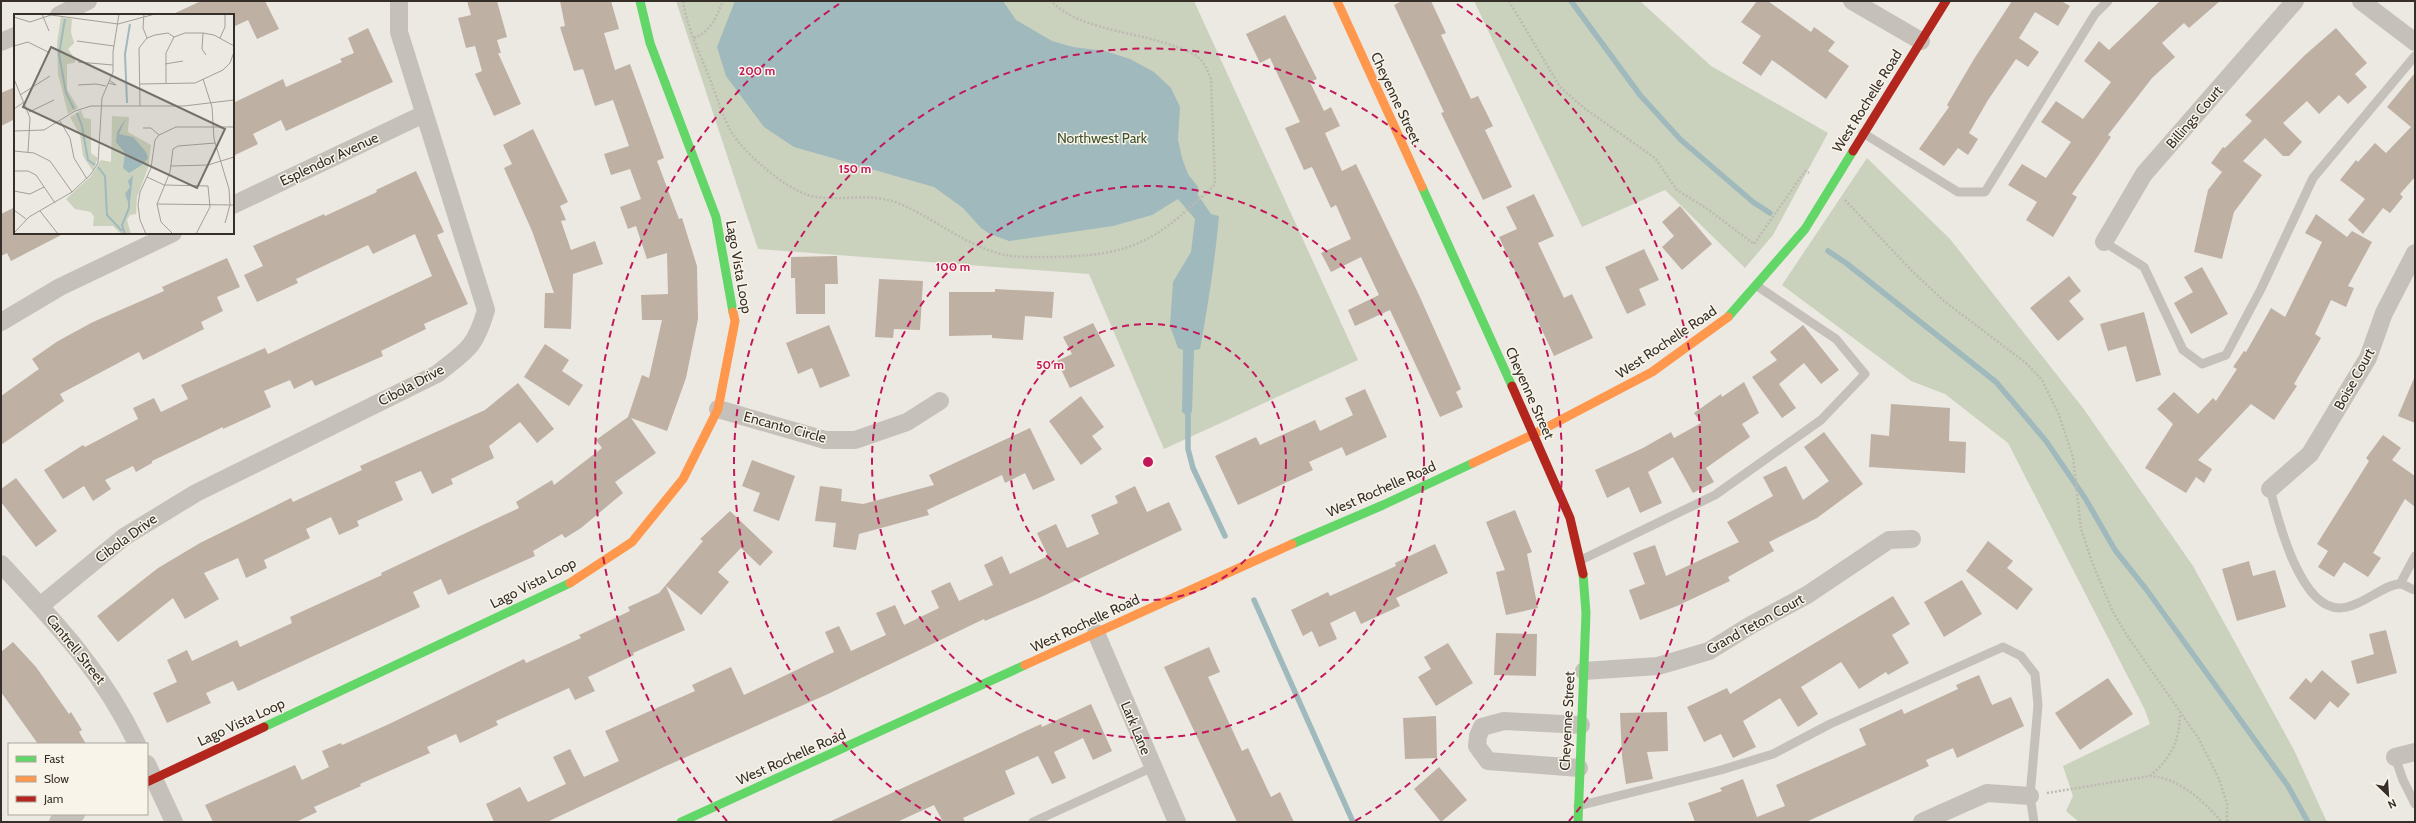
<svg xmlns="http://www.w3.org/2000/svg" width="2416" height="823" viewBox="0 0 2416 823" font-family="Cabin,sans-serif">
<rect width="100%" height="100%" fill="#ece9e2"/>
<path fill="#cad2bd" d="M676,1H1194L1358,360L1164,449L1089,274L758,249Z
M1474,1H1640L1711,66L1828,133L1773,235L1745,268L1665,190L1582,227Z
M1867,158L1950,239L2083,408L2193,566L2294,750L2327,822H2079L2066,811L2073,796L2063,766L2150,724L2145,710L2008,443L1945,394L1911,381L1782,285Z"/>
<path fill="#9fb9bc" d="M735,1H1003L1016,20L1052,41L1073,47L1105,51L1130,59L1154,72L1171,88L1180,107L1178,140L1182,158L1188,174L1198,187V195L1211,214L1219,216C1215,261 1208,305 1200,349L1194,350L1192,412L1187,416L1182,412L1183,350L1178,348L1170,326L1173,282L1191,252L1195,219L1178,199L1152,215L1113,226L1009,241L990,234L981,228L963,208L934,187L794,147L764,127L726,76L717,47Z"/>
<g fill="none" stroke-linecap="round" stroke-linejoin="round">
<path stroke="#9fb9bc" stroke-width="5.5" d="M1571,1L1640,95L1681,140L1753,202L1770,213
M1828,251L1846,263L1996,382L2046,441L2085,498L2115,550L2146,589L2288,786L2308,822
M1188,409V449L1193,468L1225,536
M1254,600L1353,822"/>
</g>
<path fill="#bfb0a4" d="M201,1H265L279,29L257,39L248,20L233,27V15H171Z
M467,1H497L507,37L497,40L501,53H498L521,104L494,116L475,74L482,71L475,46L466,48L458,18L471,15Z
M560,1H611L619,29L604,33L615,70L630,64L664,158L657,161L679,219L682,218L697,266L698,319L686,378L667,431L631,418L656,453L615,482L623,493L581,528L565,538L562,534L533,551L535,556L448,595L441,579L413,592L420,607L238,691L233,681L206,693L211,703L167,723L153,693L177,682L167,660L187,650L192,661L237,640L240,647L292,623L290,617L382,575L381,573L519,508L516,502L552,480L554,485L602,448L596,440L628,417L642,375L649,378L662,320H642L641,295L668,294L667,253L647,259L636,226L628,229L620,207L641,199L630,169L611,175L604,154L629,146L613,100L595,106L583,69L574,71L560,27L565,26Z
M1402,1H1431L1446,33L1441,35L1471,99L1478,96L1493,126L1485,130L1512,187L1483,200L1441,113L1444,112L1394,5Z
M1757,1H1768L1811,32L1814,27L1835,42L1828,51L1849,66L1826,99L1772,60L1761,76L1742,63L1761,36L1741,22Z
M2012,1H2061L2070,6L2058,26L2035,12L2019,38L2039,52L2028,67L2016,59L1988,100L1969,133L1978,139L1968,155L1958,148L1944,166L1919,149L1949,107L1947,105L1974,59Z
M2160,1H2220L2189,28L2184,23L2162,43L2175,57L2152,78L2108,135L2111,137L2072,194L2077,197L2053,237L2026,220L2037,202L2008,185L2022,164L2046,178L2071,142L2041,122L2056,101L2083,119L2111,82L2084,61L2099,41L2109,50Z
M1285,15L1317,79L1310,82L1324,111L1331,107L1340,126L1325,133L1342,171L1356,164L1419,295L1461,389L1456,392L1463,407L1440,417L1390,310L1355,326L1348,310L1379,295L1361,257L1331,272L1321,253L1351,239L1336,205L1331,208L1312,167L1304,170L1285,128L1300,122L1270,58L1260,63L1246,34Z
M368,28L393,82L286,131L281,120L253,134L258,144L233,156V103L283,79L286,87L342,62L340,59L354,53L348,38Z
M2336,28L2367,63L2355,74L2367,87L2348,104L2339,95L2319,114L2307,101L2283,123L2302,142L2289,156H2283L2265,138L2243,161L2262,175L2234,212L2222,259L2194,252L2208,190L2222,172L2211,163L2223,147L2225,148L2252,121L2245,115L2305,55Z
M2415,73V177L2400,194L2403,197L2390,213L2383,208L2363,234L2348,220L2365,199L2340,180L2356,160L2358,162L2375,143L2386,153L2411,127L2387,107Z
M15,87V119L1,126V93Z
M533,129L568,202L560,206L566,220L561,221L571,250L595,241L603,264L573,274L571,329L544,328L545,293H554L532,231L504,168L512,164L503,145Z
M416,171L444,232L437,235L468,304L424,324L426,329L381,351L383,356L315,386L312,380L294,389L290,380L264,391L271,407L223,429V427L152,461V463L136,472L133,466L105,480L111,489L93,501L84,486L63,499L44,470L83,445L85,447L138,419L133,408L154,398L161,412L188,399L181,385L265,348L268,354L432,276L415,234L373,254L368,245L296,279L298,283L257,302L244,275L263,266L253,246L324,214L325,216L377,192L376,190Z
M1534,194L1554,236L1538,243L1564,298L1572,294L1593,338L1554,356L1499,237L1517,229L1506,207Z
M1680,206L1712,244L1682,270L1662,247L1674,236L1662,222Z
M15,207V233H65L11,261L7,253L1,256V214Z
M2316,214L2347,237L2352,231L2372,242L2348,286L2354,288L2346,307L2331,300L2315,334L2321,338L2294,384L2297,386L2274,420L2251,404L2198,460L2212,469L2204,483L2196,477L2186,493L2145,468L2173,424L2157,409L2174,392L2198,414L2213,398L2216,401L2237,369L2233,367L2244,351L2246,352L2271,308L2285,317L2322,242L2305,233Z
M1644,249L1659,280L1639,289L1646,305L1627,314L1605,267Z
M837,256L838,284H825V314H796L795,278H791V257Z
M227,258L240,287L217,297L223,311L201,322L204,329L143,360L139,352L60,394L64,401L1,445V396L39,369L32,359L58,341L93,322L164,291L162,287Z
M2202,267L2228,314L2191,334L2174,303L2193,292L2184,277Z
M2069,276L2081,291L2069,301L2084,319L2058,341L2030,308Z
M879,279L923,281L920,330L894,329L893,338L875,337Z
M995,289L1054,292L1052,318L1025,316L1023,340L992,338V335L949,336V292H995Z
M2144,312L2161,375L2136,382L2126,346L2108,351L2100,324Z
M1093,323L1115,366L1070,388L1057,361L1072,354L1063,337Z
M829,325L850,376L820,388L812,368L798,374L786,343Z
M1803,325L1839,370L1821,384L1804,363L1779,384L1796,408L1782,418L1752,377L1777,360L1770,352Z
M545,344L569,360L562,371L583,385L569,406L524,377Z
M2415,376V423L2398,416Z
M1744,382L1759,413L1742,424L1750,437L1706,468L1714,482L1693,493L1673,457L1648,472L1662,503L1640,513L1629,487L1607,498L1595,470L1643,448L1671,432L1674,438L1701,423L1694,413L1721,394L1722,397Z
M518,383L554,429L537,443L520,422L489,446L494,458L451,479L453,484L432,494L421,471L395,482L403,500L357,521L359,526L339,535L331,517L306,529L310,538L264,560L267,568L246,578L238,558L204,573L219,599L185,619L173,598L118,642L97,616L158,568L200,543L291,498L293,502L362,470L360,466L485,410Z
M1365,389L1387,437L1346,456L1342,447L1309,462L1313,470L1238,505L1215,456L1256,437L1260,445L1315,420L1320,431L1353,415L1345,398Z
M1081,396L1104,427L1092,436L1102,449L1081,465L1049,421Z
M1891,404L1950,408L1949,441L1966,442L1965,473L1869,467L1871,434L1889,436Z
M1030,428L1055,480L1033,490L1025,473L1005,483L1002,475L927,510L929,515L859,534L856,550L833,547L836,523L815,521L820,486L842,489L841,501L863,504L934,485L929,475Z
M1824,432L1863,484L1817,518L1769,542L1774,551L1728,577L1730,581L1677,606L1640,620L1629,590L1645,584L1633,553L1655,545L1666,576L1739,542L1727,522L1773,496L1763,477L1786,466L1803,500L1829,481L1804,447Z
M2383,435L2401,448L2392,460L2415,476V507L2405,499L2373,553L2381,558L2368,577L2344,562L2334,577L2318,567L2328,551L2317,544L2369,461L2366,458Z
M752,460L795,476L779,521L753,511L760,493L742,486Z
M16,478L57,531L36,547L1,502V489Z
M1135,486L1147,512L1169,502L1182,530L1041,597L985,621L984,619L828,694L666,766L547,822H494L486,804L520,787L528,802L566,784L553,757L570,749L584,777L619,761L605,731L695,691L692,685L731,667L744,695L834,652L825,632L839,626L851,651L886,635L876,613L895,605L904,625L939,608L931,591L950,582L959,601L993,585L984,565L1002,556L1010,574L1048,556L1037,533L1056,524L1067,548L1099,534L1091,515L1118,503L1115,496Z
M1515,510L1532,552L1527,554L1538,608L1506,615L1496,572L1505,570L1486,522Z
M730,511L773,552L760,566L741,548L718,572L729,582L701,615L666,586L685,630L633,653L634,655L588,677L595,691L575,700L569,688L496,721L498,725L460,743L456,734L427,747L430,753L360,784L361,786L314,807L317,812L296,822H213L205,805L295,765L302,780L329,767L322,751L341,743L342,745L387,725L524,659L526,663L581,638L579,635L630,611L628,607L659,593L703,541L700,539Z
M1988,541L2013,561L2007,568L2033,589L2017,610L1966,571Z
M1435,544L1448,573L1396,598L1400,606L1361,624L1355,611L1330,623L1337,639L1319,647L1312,631L1303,636L1291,610L1328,592L1330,596L1396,566L1395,563Z
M2249,561L2253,576L2275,570L2286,607L2237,621L2222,569Z
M1962,580L1982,614L1944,637L1924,602Z
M1893,596L1910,624L1892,635L1909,663L1888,675L1886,672L1859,689L1841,662L1801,687L1818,714L1798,727L1780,698L1743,721L1756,747L1733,758L1721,734L1704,742L1687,707L1727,688L1730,694Z
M2386,630L2397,673L2357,684L2351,661L2374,654L2369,634Z
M1496,633L1537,634L1536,676L1494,675Z
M13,642L36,667L69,714L71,712L82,730L79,732L86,744H38L1,692V652Z
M1448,643L1473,683L1436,706L1418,677L1431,669L1424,657Z
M1209,647L1220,672L1208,677L1242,751L1248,748L1271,797L1280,792L1294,822H1237L1164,667Z
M2322,670L2350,694L2338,708L2330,701L2315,720L2289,698L2306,678L2311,683Z
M1979,675L1992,705L2011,697L2024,726L1957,758L1953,748L1926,760L1929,766L1806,822H1695L1688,803L1722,791L1720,788L1743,779L1757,817L1785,806L1776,785L1866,745L1859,729L1902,709L1904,714L1958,689L1956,685Z
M2108,678L2133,714L2080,750L2055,713Z
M1091,704L1112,751L1093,760L1083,738L1054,752L1066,778L1052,784L1038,756L1005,771L1015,794L963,818L965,822H943L934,805L897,822H829L1041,724L1042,727Z
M1667,712L1668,751L1647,752L1653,779L1626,784L1622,756L1620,713Z
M1436,716L1437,758L1405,759L1403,718Z
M1439,767L1467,800L1441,822L1414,789Z"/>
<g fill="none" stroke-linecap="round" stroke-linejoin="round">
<path stroke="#beb9b3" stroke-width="2.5" stroke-dasharray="2 2" stroke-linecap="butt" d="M683,1C687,28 700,54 710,79C717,97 722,116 732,133C745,154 785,188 808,195C837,204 868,190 900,204C931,217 959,240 991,251C1009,258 1030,257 1049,257C1109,256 1142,251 1187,210C1197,201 1207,193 1215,184L1211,79C1208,72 1206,66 1201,60C1193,52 1182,49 1171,45C1135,32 1078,29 1051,1
M1509,1L1560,87L1584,108L1655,158L1677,190L1706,208L1754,244L1805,171L1809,173
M694,38C711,31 716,18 723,1
M1845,200L1912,271L1944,301L2026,363L2042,380L2059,415L2073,457L2081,529L2092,562L2112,610L2126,634L2199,739L2219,779L2227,804V822
M2150,776C2171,758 2179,742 2180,715
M2047,793L2150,776C2180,778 2203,801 2222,822"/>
<path stroke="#c5c1ba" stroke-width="9" d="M1863,133L1958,192H1985L2095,14L2108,1
M2104,242L2144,267L2183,350L2202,364L2226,355L2261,289L2313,178L2415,56
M2270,489C2278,520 2300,609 2340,608C2360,608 2387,582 2401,584C2406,585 2410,589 2415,590
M1581,560L1715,495L1821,420L1865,374L1836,339L1757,286
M2400,584L2415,556
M2395,757L2403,780L2415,804
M1578,806L1721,770L1773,754L1830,724L2003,647L2021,656L2035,674L2038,705L2030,796L2034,822
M1033,822L1153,767"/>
<path stroke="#c5c1ba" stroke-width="18" d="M1852,1L1921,41
M2361,1L2415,42
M59,15L88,1
M1,42L15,36
M233,205L424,114
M2104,242L2144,174L2295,1
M1,322L60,287L173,233
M718,409L825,440H855L907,422L940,401
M2270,489L2310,454L2368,358L2384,313L2415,253
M1,564C55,622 103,672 137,744
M40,606L124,537L196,493L437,374C467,350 475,348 486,310L399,32V1
M1096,633L1177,822
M1584,671L1658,666L1709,651L1751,625L1807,595L1889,540L1912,539
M2395,757L2415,752
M147,764L174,822
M1579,768L1488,761L1477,746L1478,736L1482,727L1504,721L1581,725
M58,822L76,814
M1922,822L1987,793L2030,796"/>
<path stroke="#63d668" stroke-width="9" d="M640,1L650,43L716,217L733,312
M1422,187L1512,386
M1728,317L1805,229L1853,151
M1292,544L1383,505L1473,463
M264,727L570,583
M681,822L1025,665
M1578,822L1586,613L1583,574"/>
<path stroke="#ff974d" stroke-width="9" d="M1337,1L1422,187
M1473,463L1534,434L1652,372L1728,317
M570,583L632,542L683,479L718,409L735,321L733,312
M1025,665L1292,544"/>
<path stroke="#b3261e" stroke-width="9" d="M1853,151L1946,1
M1512,386L1570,518L1583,574
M147,782L264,727"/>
</g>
<g fill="none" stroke="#c2185b" stroke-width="2" stroke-dasharray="7 5">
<circle cx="1148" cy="462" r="138"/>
<circle cx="1148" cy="462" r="276"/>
<path d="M941 821A414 414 0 1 1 1355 821"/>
<path d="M727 821A553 553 0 0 1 839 4M1457 4A553 553 0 0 1 1569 821"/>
</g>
<g text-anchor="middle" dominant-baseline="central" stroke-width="3" stroke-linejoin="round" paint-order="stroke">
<g font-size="14" fill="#362f29" stroke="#f9f4e9">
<text transform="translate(1396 98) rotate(65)">Cheyenne Street</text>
<text transform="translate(1867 101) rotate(-58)">West Rochelle Road</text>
<text transform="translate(2194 117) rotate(-49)">Billings Court</text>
<text transform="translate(329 159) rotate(-25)">Esplendor Avenue</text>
<text transform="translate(739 267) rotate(80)">Lago Vista Loop</text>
<text transform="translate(1666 342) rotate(-34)">West Rochelle Road</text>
<text transform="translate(2354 379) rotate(-61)">Boise Court</text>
<text transform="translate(411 385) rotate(-28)">Cibola Drive</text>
<text transform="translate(1530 393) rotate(66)">Cheyenne Street</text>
<text transform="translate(785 427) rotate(15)">Encanto Circle</text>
<text transform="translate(1381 489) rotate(-24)">West Rochelle Road</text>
<text transform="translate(126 538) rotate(-36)">Cibola Drive</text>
<text transform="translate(533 583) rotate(-27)">Lago Vista Loop</text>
<text transform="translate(1085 623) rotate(-25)">West Rochelle Road</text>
<text transform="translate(1755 624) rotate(-29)">Grand Teton Court</text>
<text transform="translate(76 649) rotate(51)">Cantrell Street</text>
<text transform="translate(1567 721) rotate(-87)">Cheyenne Street</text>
<text transform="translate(241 722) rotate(-25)">Lago Vista Loop</text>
<text transform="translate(1136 728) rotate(67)">Lark Lane</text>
<text transform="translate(791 757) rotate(-24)">West Rochelle Road</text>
</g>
<g font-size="14" fill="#40532e" stroke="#f9f4e9">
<text x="1102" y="138">Northwest Park</text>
</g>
</g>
<g transform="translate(14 14)">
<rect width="220" height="220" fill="#ece9e2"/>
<path d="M47,3L58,5L57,18L60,29L54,35L62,46L60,49L53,50V75L64,94L54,100L44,60L43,29ZM67,96L70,104L77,105V139L84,144L79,157L69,142L66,121L56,103ZM98,102L115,103L114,118L137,131L134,154L123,183L122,200L116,201L113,206L117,220H107L99,212H79L80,203L77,198L61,195L52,185L77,162L87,146L97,148Z" fill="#cad2bd"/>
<path d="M112,104L105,120L119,123L132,138L134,144L128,151L115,159L109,154L111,139L102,128L103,118ZM119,161L116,188H114L111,180L116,173L114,167Z" fill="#9fb9bc"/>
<path fill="none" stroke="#9fb9bc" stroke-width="2" d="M51,5L45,40L52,79L60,95M113,89L111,40L116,10M63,99L68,112L74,146L81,151M84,153L91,162L93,201L108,217M111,220L108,211L115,194V187"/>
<path fill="none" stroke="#a39f98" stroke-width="1" d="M28,0L35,17M130,0L129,14L133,24M0,3L16,8L37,1L104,10L141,0M189,19L188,35L192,41M206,24L211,13V0M63,27L100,32M0,32L14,28L36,39M64,48L99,51M151,50L169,47M0,65L16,104L14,138M189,65L198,93L200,125L215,175L216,191L211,209M94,69L102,71L95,66M126,70L181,69L209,56L216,49L220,38M152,70V39L160,23L171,19H189L200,21L220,32M64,71L82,70L92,72M6,81L36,62M126,92L125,34L133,24L141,21L154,19L160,23M0,95L10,88M15,98L40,86M46,107L56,124L60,144L73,165M129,114H137L145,121M0,117L30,116L61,97L77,92H170L220,86M0,137L20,139L36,147L58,178M157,152L194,151L220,143M0,157H14L22,161L41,189M133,163L150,171L194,172L196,193L182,220M0,177L16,180L30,173M143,190L220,191M0,196L12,205M26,197L44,220M0,219L15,203L58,178L77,160L84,149L88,84L99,58V38L105,0M132,220L126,206L124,191L126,178L137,154L141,126L145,121L162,113H220M159,220L147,208L143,190L156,158L159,135L164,132L201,129"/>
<path fill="#76706a" fill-opacity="0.15" stroke="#76706a" stroke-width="2" d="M37,33L211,115L183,174L9,93Z"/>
<rect width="220" height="220" fill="none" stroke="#362f29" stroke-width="2"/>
</g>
<circle cx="1148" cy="462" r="6" fill="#c2185b" stroke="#f9f4e9" stroke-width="2"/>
<g font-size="12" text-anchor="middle" font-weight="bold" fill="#c2185b" stroke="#f9f4e9" stroke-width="3" stroke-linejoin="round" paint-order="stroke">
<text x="757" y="75">200 m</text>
<text x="855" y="173">150 m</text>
<text x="953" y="271">100 m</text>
<text x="1050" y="369">50 m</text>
</g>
<rect width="2416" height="823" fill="none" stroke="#362f29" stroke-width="4"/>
<rect x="8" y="743" width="140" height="72" fill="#f9f4e9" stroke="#aba59c"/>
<rect x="16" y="756" width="20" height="6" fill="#63d668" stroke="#aba59c"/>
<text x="44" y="763" font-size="12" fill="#362f29">Fast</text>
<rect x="16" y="776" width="20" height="6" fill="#ff974d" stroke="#aba59c"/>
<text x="44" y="783" font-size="12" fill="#362f29">Slow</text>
<rect x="16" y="796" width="20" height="6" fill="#b3261e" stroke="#aba59c"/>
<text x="44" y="803" font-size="12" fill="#362f29">Jam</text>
<g transform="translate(2388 795) rotate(155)" stroke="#f9f4e9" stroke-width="3" paint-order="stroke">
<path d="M0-3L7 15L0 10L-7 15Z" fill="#362f29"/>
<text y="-6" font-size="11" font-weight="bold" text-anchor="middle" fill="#362f29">N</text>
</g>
</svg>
